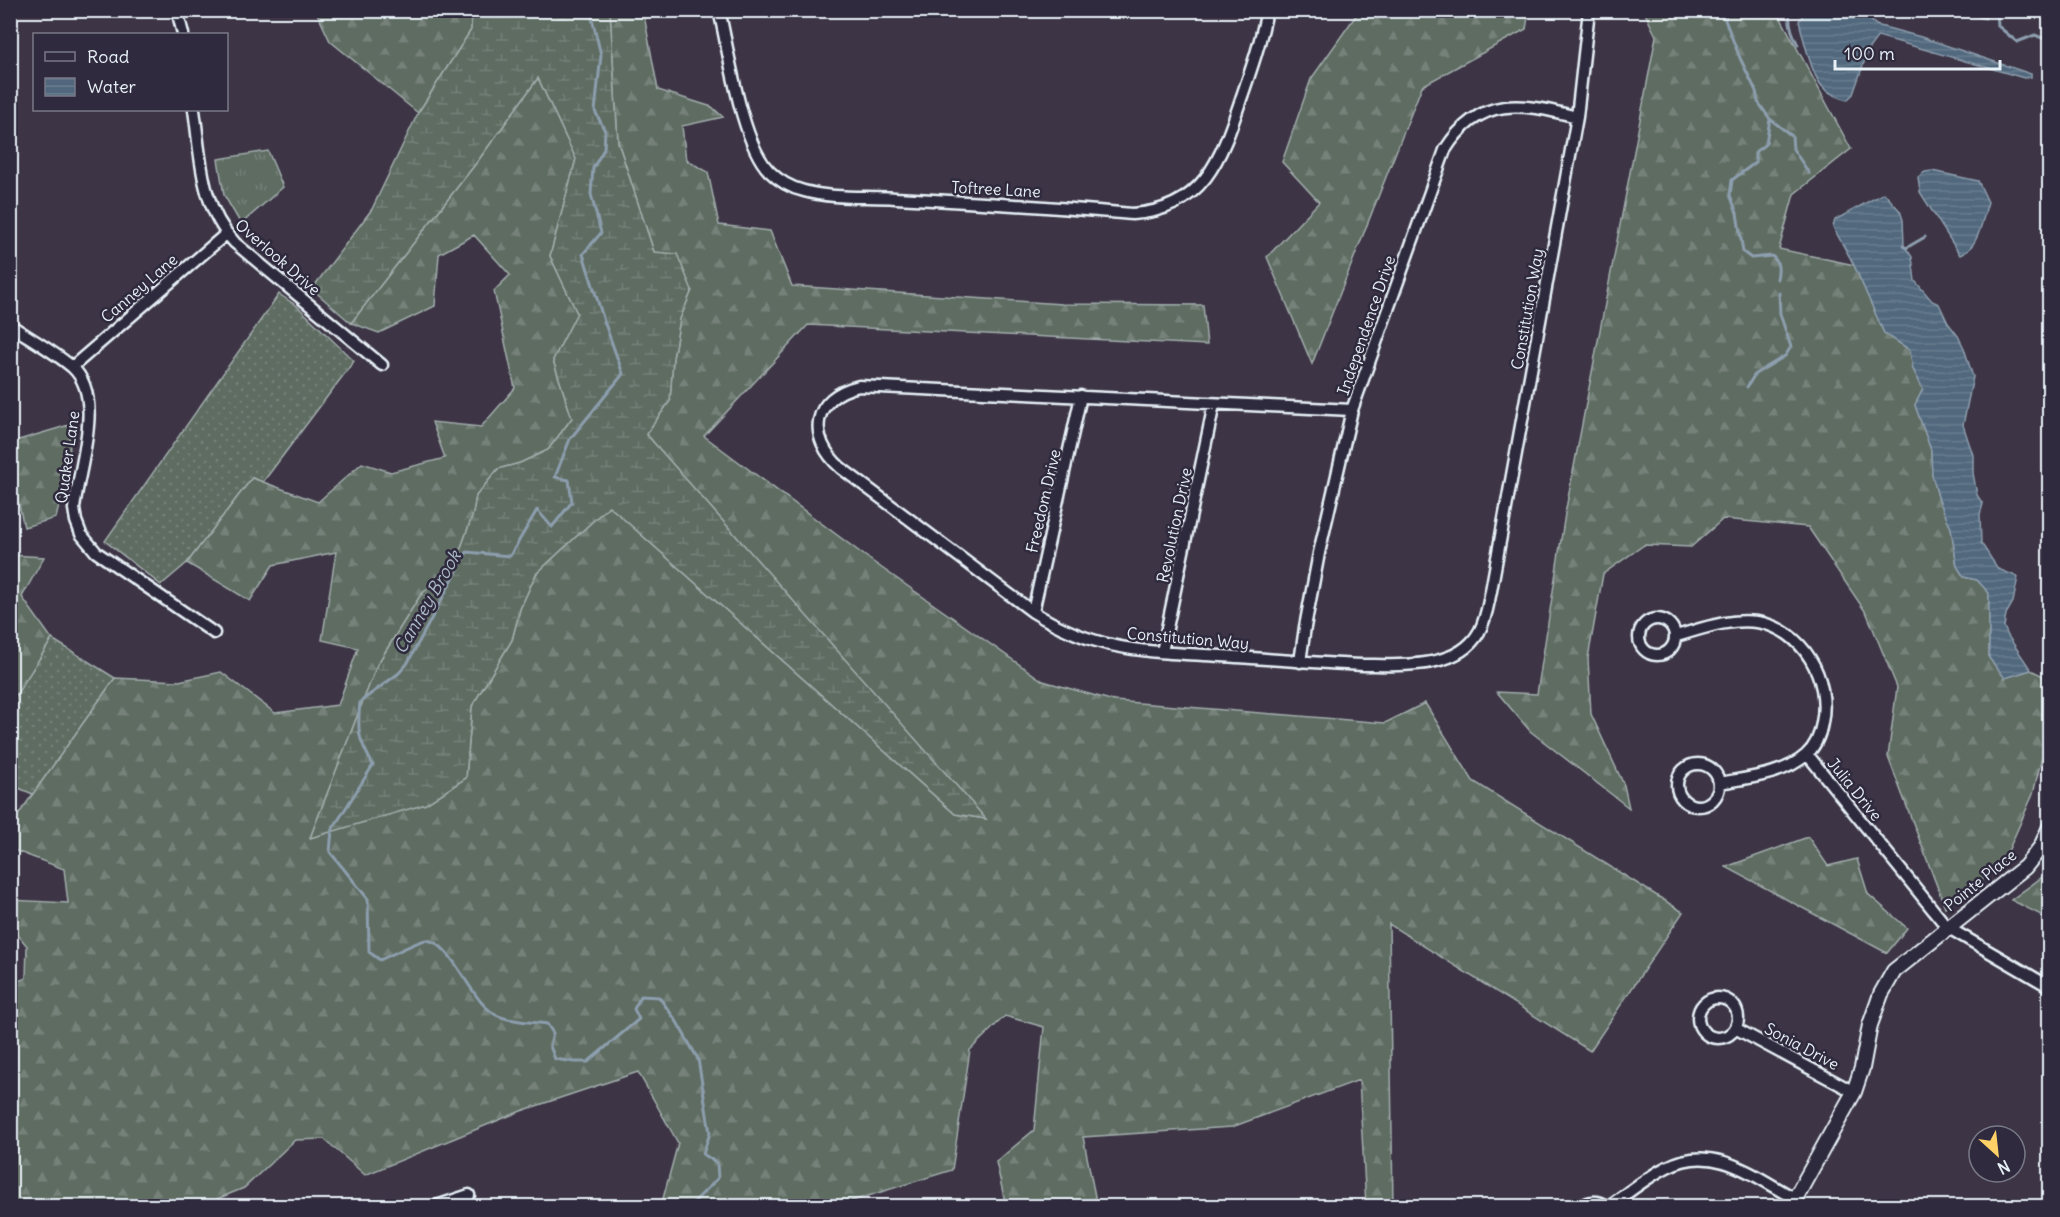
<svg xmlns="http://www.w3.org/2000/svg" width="2060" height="1217" viewBox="0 0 2060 1217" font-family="Delius,sans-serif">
<defs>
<pattern id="grass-dots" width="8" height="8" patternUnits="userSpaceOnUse" patternTransform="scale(1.5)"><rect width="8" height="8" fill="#5e6c62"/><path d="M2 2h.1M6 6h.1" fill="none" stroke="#758179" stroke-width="1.8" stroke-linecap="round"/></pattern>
<pattern id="forest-firs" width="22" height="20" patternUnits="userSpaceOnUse" patternTransform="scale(1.5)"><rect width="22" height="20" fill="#5e6c62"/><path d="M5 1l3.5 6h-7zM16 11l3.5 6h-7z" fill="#758179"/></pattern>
<pattern id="wetland-marsh" width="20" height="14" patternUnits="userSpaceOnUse" patternTransform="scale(1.5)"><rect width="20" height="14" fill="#5e6c62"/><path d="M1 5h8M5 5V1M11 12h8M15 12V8" fill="none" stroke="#758179"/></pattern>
<pattern id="park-tufts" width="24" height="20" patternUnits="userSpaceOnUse" patternTransform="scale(1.5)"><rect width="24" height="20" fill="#5e6c62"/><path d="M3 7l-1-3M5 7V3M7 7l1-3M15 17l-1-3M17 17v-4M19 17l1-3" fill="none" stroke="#758179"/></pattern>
<pattern id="water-rules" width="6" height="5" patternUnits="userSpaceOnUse" patternTransform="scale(1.5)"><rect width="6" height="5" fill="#51677d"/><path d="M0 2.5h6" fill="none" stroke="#6a7d90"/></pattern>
</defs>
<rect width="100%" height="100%" fill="#3d3545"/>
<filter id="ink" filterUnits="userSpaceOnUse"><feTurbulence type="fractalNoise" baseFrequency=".0167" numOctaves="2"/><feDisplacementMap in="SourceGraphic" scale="12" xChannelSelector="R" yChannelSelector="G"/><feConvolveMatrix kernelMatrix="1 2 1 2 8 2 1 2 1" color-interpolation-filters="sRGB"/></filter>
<g filter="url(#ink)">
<path fill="url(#grass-dots)" stroke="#a3aead" stroke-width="1.5" d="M279,294L297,306L354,361L263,482L252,478L187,563L161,585L105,541Z
M52,639L115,678L33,794L11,785L10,703Z"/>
<path fill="url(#forest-firs)" stroke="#a3aead" stroke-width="1.5" d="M643,10L658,90L712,107L723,117L682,126L686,160L708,172L719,225L770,231L792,286L1062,304L1203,305L1207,345L808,325L704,436L876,564L1043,681L1114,701L1385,723L1425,703L1473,781L1683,912L1590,1051L1389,924L1393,1206H1366L1359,1080L1232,1127L1083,1137L1097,1206H1006L996,1162L1034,1130L1044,1027L1005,1016L970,1050L952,1170L836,1206H661L678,1143L638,1072L521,1111L365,1175L324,1139L295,1140L244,1188L200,1206H11V984L26,978L27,946L11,926L10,900L68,903L64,869L11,849V825L115,678L179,681L221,672L275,713L338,705L358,648L322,640L336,552L273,565L250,601L187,563L252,478L318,502L362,463L391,472L445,458L432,422L481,427L515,388L494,291L510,275L474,235L439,254L435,306L379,333L351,323L477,162L538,78L576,159L550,256L577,313L553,360L572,418L548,450L520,463L498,469L476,496L473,514L457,559L420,596L377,665L310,838L466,778L472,706L512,640L520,609L536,574L609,506L955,814L985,819L646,434L670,401L673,358L680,319L692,290L654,252L618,142L610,11Z
M316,11H472L471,30L418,113L330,41Z
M1359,11H1529L1526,29L1422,86L1312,364L1267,257L1319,202L1282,162L1311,79Z
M1644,11H1777L1851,149L1794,194L1779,249L1854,265L1884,333L1910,350L1913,369L1923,389L1915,405L1931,450L1932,475L1939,500L1951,528L1957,566L1964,577L1977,580L1989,593V658L2005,678L2031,670L2049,679V728L2033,794L2002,865L1945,907L1888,757L1897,687L1867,614L1808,527L1723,519L1691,547L1644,545L1603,574L1588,658L1591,714L1624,785L1629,808L1530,731L1497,692L1537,694L1565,514L1656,36Z
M69,425L70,460L56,518L24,527L17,496L11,502V439L12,442Z
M11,555L44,557L22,597L52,639L11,703Z
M1808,837L1828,866L1857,859L1868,894L1907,928L1887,953L1726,867Z
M2049,876V919L2011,900L2041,878Z"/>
<path fill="url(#wetland-marsh)" stroke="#a3aead" stroke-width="1.5" d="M472,11H610L618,142L654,252L677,254L692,290L680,319L673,358L670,401L646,434L986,819L955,814L609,506L536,574L520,609L512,640L472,706L466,778L426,804L310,838L377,665L420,596L457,559L473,514L476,496L498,469L520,463L548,450L572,418L553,360L577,313L550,256L576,159L538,78L477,162L351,323L312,289L372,209L418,113L471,30Z"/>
<path fill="url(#park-tufts)" stroke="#a3aead" stroke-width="1.5" d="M268,151L283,187L241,224L224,195L218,159Z"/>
<path fill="url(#water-rules)" stroke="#8d9eae" stroke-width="1.5" d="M1806,11H1860L1876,25L1921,37L2031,74V77L2024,78L1878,36L1869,48L1853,94L1847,100C1836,96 1825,92 1819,82C1810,68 1803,37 1799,21Z
M1932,171L1978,181L1988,202C1982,220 1979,248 1960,255L1920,192L1918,177L1925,172Z
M1884,193L1900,211L1903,220L1904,245L1912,257L1915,281L1932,301L1939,304L1948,323L1958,336L1964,348L1973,377L1963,425L1973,455V473L1977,495L1983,504L1980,514L1981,543L1998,569L2018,577L2013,602L2006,614L2004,627L2008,636L2031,670L2005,678L1989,658V593L1977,580L1964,577L1957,566L1951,528L1939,500L1932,475L1931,450L1915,405L1923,389L1913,369L1910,350L1884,333L1854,265L1833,227L1835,220Z"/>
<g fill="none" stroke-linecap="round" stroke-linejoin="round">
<path stroke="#8d9eae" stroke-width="3" d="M590,10L601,55L595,111L605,131L604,149L593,168L591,194L601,233L583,254L604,321L623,374L570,439L555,477L569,480L572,502L552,527L537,510L510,556L467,552L407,664L399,673L360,702C357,732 358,738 373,765L332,830L330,852L368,899L369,952L380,960C389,956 420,940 426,940C455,942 470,1007 501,1017C515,1022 532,1022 547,1024L553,1033L550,1046L555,1059L574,1062H588L639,1019L634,1009L641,996L659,997L677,1022L698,1059L710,1133L703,1154L717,1163L718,1178L690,1206
M1727,10L1725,20L1740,58L1756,91L1758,102L1770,119L1766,143C1759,152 1752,147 1756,162L1732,180L1730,195L1737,213L1743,252L1751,258L1772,256C1779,262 1779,269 1777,279
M1790,10C1788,23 1792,34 1798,45
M1941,10L1944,13L1951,14L1960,10
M1976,10V15L1985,18L1988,10
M1997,10L1998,26L2017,42L2035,35L2047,40L2050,39
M1770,119L1792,136L1793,149L1809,173
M1903,246L1906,248L1925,237
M1747,387L1755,374L1785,356L1791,347L1780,314L1779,293"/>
<defs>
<path id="street" d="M177,10L183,34
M719,10C729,52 741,142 769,171C778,180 791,188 804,191C833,199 865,196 895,198C974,202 1053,207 1132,214C1204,210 1221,158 1241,99C1251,70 1261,41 1267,10
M194,110C201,157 200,206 235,243L382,365
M10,325C31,339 53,351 72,367C106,397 78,469 74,509L76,521L81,534L96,552L214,633
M72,367L226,234
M1352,410L859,386C812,397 806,437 841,468L1033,612C1099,653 1146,651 1221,656C1269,659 1316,663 1363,665C1400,665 1458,670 1479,632C1486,620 1488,605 1491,591L1577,117L1589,10
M1033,612L1081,396
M1639 637a18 18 0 1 1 36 0a18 18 0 1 1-36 0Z
M1676,636C1701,629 1730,618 1757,622C1803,629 1831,679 1822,723C1820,735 1815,747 1806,755C1784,775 1747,778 1719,783
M1162,652L1214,404
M1300,662L1305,627L1319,553L1352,410L1445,150C1480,94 1522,103 1577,117
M1807,754L1947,927L2050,987
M1677 785a21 21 0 1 1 42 0a21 21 0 1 1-42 0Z
M1698 1018a20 20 0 1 1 40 0a20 20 0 1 1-40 0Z
M1735,1028L1854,1092
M436,1206L469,1195
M1581,1206C1588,1201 1598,1200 1605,1206
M1609,1206C1628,1193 1647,1177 1667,1167C1714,1142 1755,1177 1796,1199"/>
<path id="secondary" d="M1791,1206L1854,1092L1862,1068L1870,1025L1881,994L1894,971L2025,867L2041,847L2050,827"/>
</defs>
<use href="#street" stroke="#e8f1f8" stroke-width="15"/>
<use href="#secondary" stroke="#e8f1f8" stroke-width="18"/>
<use href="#street" stroke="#2f2a3d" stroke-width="10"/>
<use href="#secondary" stroke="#2f2a3d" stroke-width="14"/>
</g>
</g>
<g text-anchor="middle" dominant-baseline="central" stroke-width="5" stroke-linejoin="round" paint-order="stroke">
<g font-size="16" fill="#e8f1f8" stroke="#2f2a3d">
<text transform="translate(996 189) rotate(3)">Toftree Lane</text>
<text transform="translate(278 257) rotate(41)">Overlook Drive</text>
<text transform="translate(139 288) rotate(-41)">Canney Lane</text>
<text transform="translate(1527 309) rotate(-80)">Constitution Way</text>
<text transform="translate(1366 325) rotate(-71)">Independence Drive</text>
<text transform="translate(67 457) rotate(-82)">Quaker Lane</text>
<text transform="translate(1043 501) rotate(-77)">Freedom Drive</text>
<text transform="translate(1174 525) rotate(-78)">Revolution Drive</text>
<text transform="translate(1188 638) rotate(5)">Constitution Way</text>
<text transform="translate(1855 789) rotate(51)">Julia Drive</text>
<text transform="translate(1980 880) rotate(-39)">Pointe Place</text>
<text transform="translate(1802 1046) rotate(28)">Sonia Drive</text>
</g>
<g font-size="18" font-style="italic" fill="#acbac7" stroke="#2f2a3d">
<text transform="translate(427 602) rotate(-60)">Canney Brook</text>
</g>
</g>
<rect width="2060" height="1217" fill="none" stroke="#2f2a3d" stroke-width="36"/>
<rect x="18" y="18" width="2024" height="1181" fill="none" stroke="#e8f1f8" stroke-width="2" filter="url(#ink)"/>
<rect x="33" y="33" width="195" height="78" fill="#2f2a3d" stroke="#797a88" stroke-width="1.5"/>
<rect x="45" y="52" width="30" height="9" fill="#2f2a3d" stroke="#797a88" stroke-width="1.5"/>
<text x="87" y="63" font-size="18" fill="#e8f1f8">Road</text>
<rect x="45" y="78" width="30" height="18" fill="url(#water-rules)" stroke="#797a88" stroke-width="1.5"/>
<text x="87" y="93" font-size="18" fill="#e8f1f8">Water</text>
<g transform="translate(1997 1154) rotate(153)"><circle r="28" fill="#2f2a3d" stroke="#797a88" stroke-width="1.5"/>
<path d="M0-4.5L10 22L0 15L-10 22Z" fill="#ffd166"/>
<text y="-9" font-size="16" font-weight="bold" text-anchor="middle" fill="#e8f1f8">N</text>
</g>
<path d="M1835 60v9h165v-9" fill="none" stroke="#e8f1f8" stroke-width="3"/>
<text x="1844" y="60" font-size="18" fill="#e8f1f8" stroke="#2f2a3d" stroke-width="4.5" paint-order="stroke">100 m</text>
</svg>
